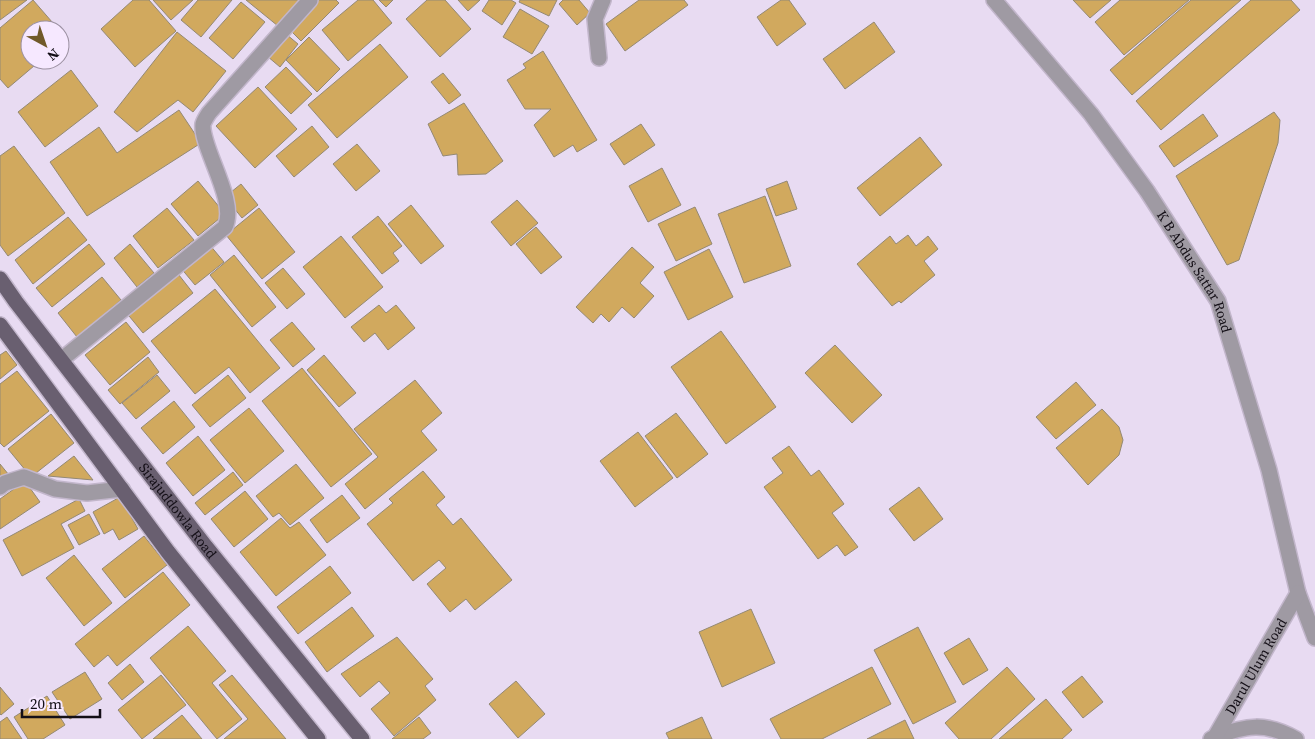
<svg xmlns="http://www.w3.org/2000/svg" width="1315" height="739" viewBox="0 0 1315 739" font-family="'Source Serif 4',serif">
<rect width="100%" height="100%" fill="#e8dbf2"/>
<path fill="#d1a95e" stroke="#948974" d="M0,0H27L0,20Z
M33,0L59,30H30V60H41L8,88L0,79V28Z
M133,0H149L176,31L135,67L101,29Z
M153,0H193L171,20Z
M198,0H232L201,37L181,20Z
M246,0H300L278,26Z
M317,0H336L339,3L301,41L289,29Z
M358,0H373L392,23L348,61L322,30Z
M379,0H393L386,7Z
M427,0H445L471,29L440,57L406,19Z
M458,0H480L468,11Z
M489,0H511L516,3L502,25L482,11Z
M520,0H557L549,16L519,2Z
M563,0H579L590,13L577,25L559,4Z
M639,0H684L688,5L625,51L606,24Z
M781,0H789L806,24L777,46L757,17Z
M1073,0H1111L1090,18Z
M1120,0H1189L1124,55L1095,22Z
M1191,0H1241L1132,95L1110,70Z
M1251,0H1291L1300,10L1161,130L1136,101Z
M241,2L265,22L233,59L209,38Z
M520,9L549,26L532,54L503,37Z
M874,22L895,52L845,89L823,59Z
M177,32L226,71L193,112L178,100L137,132L114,112Z
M286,34L298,44L280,67L267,56Z
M309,37L340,69L317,92L286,60Z
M380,44L408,77L337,138L308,105Z
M543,51L597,140L577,152L573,145L554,157L534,125L551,109H525L507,80L526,68L523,64Z
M286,67L312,94L291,114L265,87Z
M71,70L98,106L45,147L18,112Z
M443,73L461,95L449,104L431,82Z
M258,87L297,129L255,168L216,126Z
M464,103L503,161L486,174L458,175L457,154L443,156L428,124Z
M179,110L201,143L87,216L50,162L99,127L117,153Z
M1274,112L1280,120L1278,143L1239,260L1227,265L1176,176Z
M1203,114L1218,136L1174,167L1159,146Z
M641,124L655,145L624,165L610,144Z
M312,126L329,147L294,177L276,156Z
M920,137L942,165L880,216L857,188Z
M357,144L380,171L356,191L333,164Z
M14,146L65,213L8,256L0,245V156Z
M662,168L681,205L648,222L629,186Z
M198,181L225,214L198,236L171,204Z
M787,181L797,209L776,216L766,189Z
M241,184L258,205L242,218L225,197Z
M765,196L791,266L744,283L718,214Z
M517,200L538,223L511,246L491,222Z
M411,205L444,246L421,264L388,224Z
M695,207L712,244L676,261L658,224Z
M167,208L194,240L158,268L133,236Z
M259,208L295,252L262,279L226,235Z
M378,216L402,246L393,253L399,261L382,274L352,237Z
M68,217L87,240L33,284L15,260Z
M536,227L562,257L541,274L516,244Z
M908,235L916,246L928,236L938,249L924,261L935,275L901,303L899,301L892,306L857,264L890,236L896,244Z
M341,236L383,287L345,318L303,267Z
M89,244L105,264L52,307L36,288Z
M130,244L154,273L137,287L114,258Z
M209,244L224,262L195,285L180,267Z
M632,247L654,267L640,283L654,296L634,318L622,307L609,322L601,314L593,323L576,307Z
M709,249L733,297L688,320L664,272Z
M234,255L276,307L252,327L210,275Z
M283,268L305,294L287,309L265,283Z
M175,270L193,293L143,333L125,311Z
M102,277L121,300L77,337L58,313Z
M215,289L280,368L250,393L229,367L195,394L151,341Z
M379,305L386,313L396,305L415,328L388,350L375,333L364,342L351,327Z
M126,322L150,352L110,385L85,355Z
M292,322L315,349L293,367L270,340Z
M721,331L776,407L726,444L671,367Z
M835,345L882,395L852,423L805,373Z
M6,351L17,365L0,379V355Z
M324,355L356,393L339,407L307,370Z
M148,357L159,372L120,404L108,390Z
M302,368L372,454L331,487L262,401Z
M17,371L49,411L4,447L0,443V384Z
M157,375L170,391L136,419L122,403Z
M228,375L246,398L210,427L192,405Z
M415,380L442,413L421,431L437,450L365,509L345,484L378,457L354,429Z
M1076,382L1096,405L1056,439L1036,417Z
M174,401L195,427L163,454L141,428Z
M249,408L284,451L245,483L210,440Z
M1102,409L1119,427L1123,440L1119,455L1088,485L1056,448Z
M676,413L708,454L677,478L645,436Z
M51,414L74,443L31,477L8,449Z
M638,432L673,478L635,507L600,461Z
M198,436L225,470L193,496L166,463Z
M789,446L811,476L819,470L844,504L832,513L858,547L845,556L837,545L818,559L764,487L783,473L772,458Z
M74,456L93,480L48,476Z
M0,464L9,475L0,481Z
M296,464L324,498L290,525L279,513L273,517L256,496Z
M423,471L445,497L436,505L453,525L461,518L512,580L475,610L466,599L450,612L427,584L446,568L439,560L413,581L367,524L393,503L389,499Z
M233,472L243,485L205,515L195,503Z
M25,481L40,502L0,529V499Z
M919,487L943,519L914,541L889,509Z
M245,491L268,519L234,547L211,519Z
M342,495L360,518L327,543L310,520Z
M120,497L138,529L119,540L113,529L104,534L93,512Z
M79,499L85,511L61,524L74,548L22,576L3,540Z
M89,514L100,534L79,545L68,525Z
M281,518L290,528L299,522L326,555L276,596L240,552Z
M144,536L167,565L125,598L102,569Z
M74,555L112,603L84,626L46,578Z
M330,566L351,593L298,634L277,607Z
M163,572L190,605L117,666L108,655L94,667L75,644Z
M352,607L374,636L327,672L305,642Z
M751,609L775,663L722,687L699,632Z
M188,626L226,671L212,683L242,719L217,739L150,658Z
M918,627L956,702L913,724L874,650Z
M397,637L433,679L425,686L436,700L394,736L371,709L390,693L379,681L360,697L341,674Z
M969,638L988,670L963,685L944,653Z
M130,664L144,682L122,700L108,683Z
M872,667L891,704L822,739H781L770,719Z
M1007,667L1035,699L991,739H959L945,723Z
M85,672L102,699L70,719L52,692Z
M161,675L186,705L142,739L118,710Z
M232,675L286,739H224L248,719L219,685Z
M1082,676L1103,702L1083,718L1062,692Z
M516,681L545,714L518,738L489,704Z
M0,687L14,704L1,715L0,714Z
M47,696L65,725L43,739H28L14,717Z
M1046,699L1072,730L1062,739H999Z
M182,715L202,739H153Z
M7,717L22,739H0V722Z
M419,717L431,733L423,739H392Z
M702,717L712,739H669L666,733Z
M905,720L914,739H867Z"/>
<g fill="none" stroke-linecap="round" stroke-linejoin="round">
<defs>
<g id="minor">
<path id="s1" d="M994,0L1091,114L1147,191L1218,301L1269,470L1298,593L1315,638"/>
<path d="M599,58L595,19L603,0"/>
<path d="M61,360L225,227C238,201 200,146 203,124C204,121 207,116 209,113L310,0"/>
<path d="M0,487L5,483L24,477L55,489L87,493L122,489"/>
<path d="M1215,737C1246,725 1266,722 1296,739"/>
<path id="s2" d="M1211,739L1215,737L1298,593"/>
</g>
<g id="major">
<path id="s3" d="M0,279L16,302L206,547L362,739"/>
<path d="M0,325L168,552L318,739"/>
</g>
</defs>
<use href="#minor" stroke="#c2b6cb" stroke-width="18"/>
<use href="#major" stroke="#c2b6cb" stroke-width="18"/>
<use href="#minor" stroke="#9f9aa3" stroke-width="15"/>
<use href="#major" stroke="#695f70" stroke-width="15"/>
</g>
<g text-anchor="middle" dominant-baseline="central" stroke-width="4.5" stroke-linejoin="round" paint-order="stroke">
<g font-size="14" fill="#140f17" stroke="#f6e8ff">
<text stroke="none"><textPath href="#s1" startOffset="339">K B Abdus Sattar Road</textPath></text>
<text stroke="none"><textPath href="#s3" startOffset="292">Sirajuddowla Road</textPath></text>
<text stroke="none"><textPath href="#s2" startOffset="86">Darul Ulum Road</textPath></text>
</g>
</g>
<g transform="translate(45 45) rotate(140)"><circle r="24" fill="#f6e8ff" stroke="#9c91a2"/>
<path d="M0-4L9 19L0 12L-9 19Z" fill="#71592a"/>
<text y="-8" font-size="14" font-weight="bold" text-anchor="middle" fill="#140f17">N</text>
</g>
<path d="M22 709v8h78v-8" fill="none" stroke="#140f17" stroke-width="2.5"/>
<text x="30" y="709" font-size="15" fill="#140f17" stroke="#f6e8ff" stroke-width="4" paint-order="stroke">20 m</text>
</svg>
